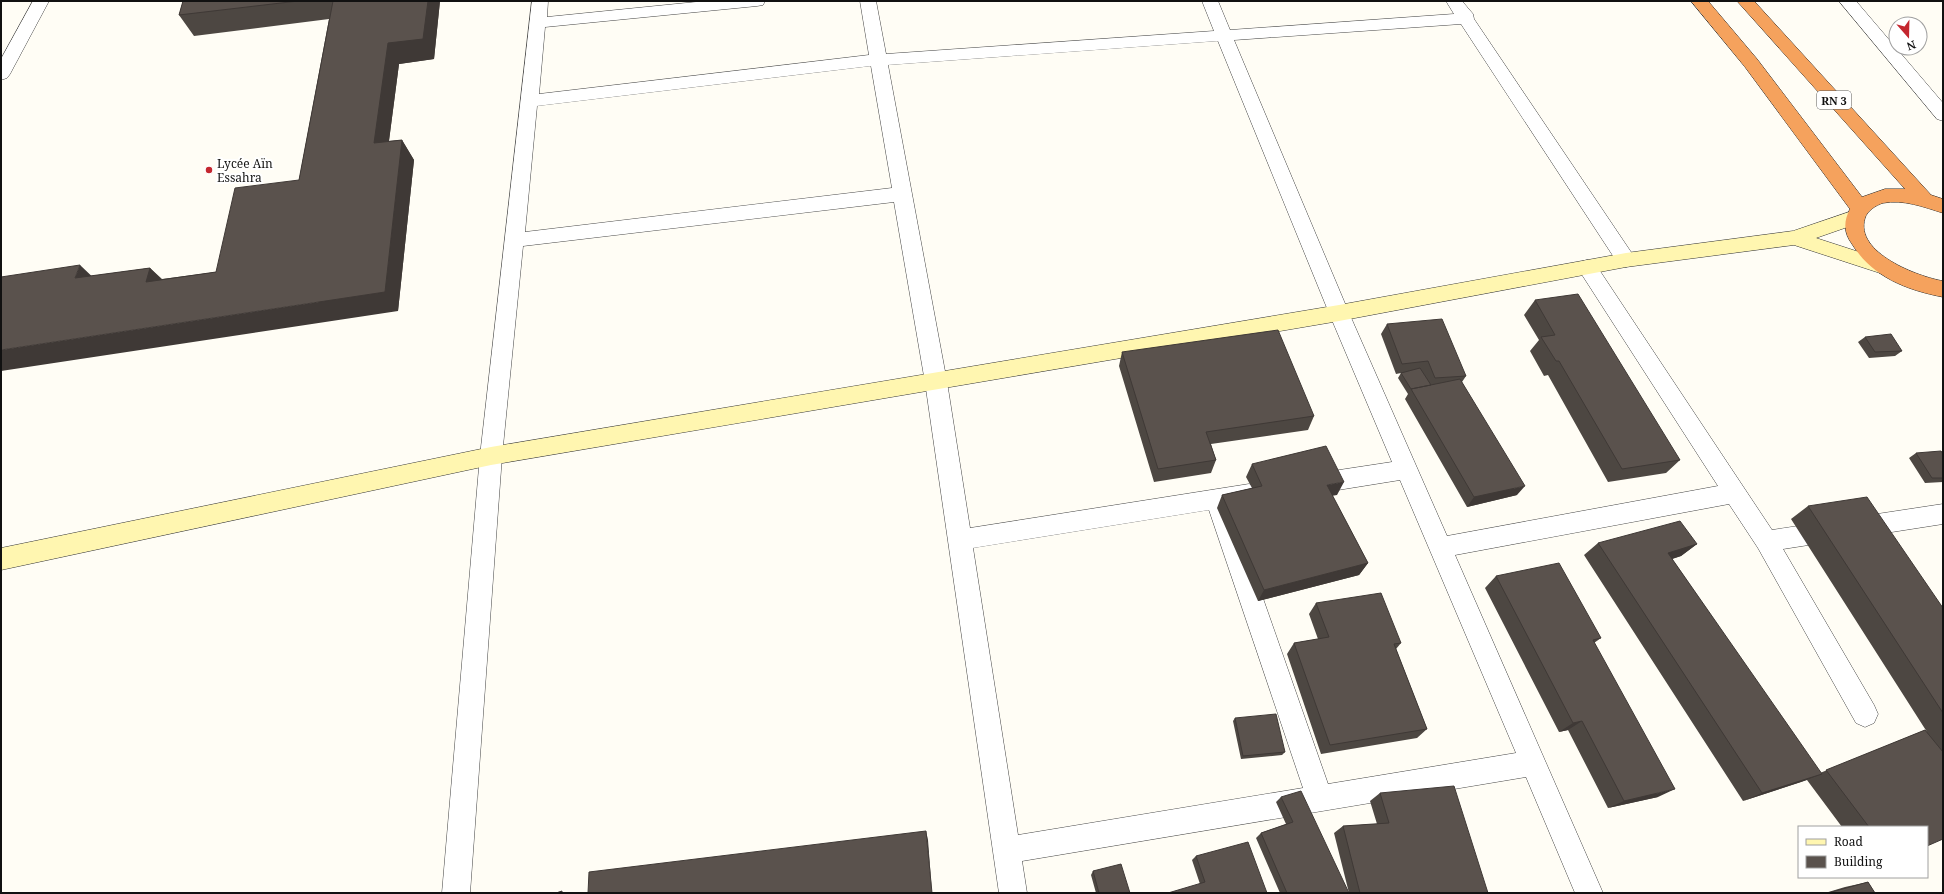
<svg xmlns="http://www.w3.org/2000/svg" width="1944" height="894" viewBox="0 0 1944 894" font-family="'Noto Serif',serif">
<rect width="100%" height="100%" fill="#fffdf5"/>
<g fill="none" stroke-linecap="round" stroke-linejoin="round">
<defs>
<path id="street" d="M33,1H49L10,74L7,78L1,80V59Z
M532,1H548L547,17L706,1H765L763,5L757,6L545,27L539,94L869,55L860,1H876L886,54L1214,31L1202,1H1218L1230,30L1454,14L1446,1H1462L1473,14L1474,19L1633,255L1636,260L1633,265L1626,267L1619,265L1461,24L1234,40L1349,313L1447,536L1718,486L1577,267L1580,262L1587,260L1594,262L1772,530L1943,504V524L1783,549L1874,705L1878,714L1874,723L1865,727L1856,723L1758,548L1729,504L1455,555L1603,893H1575L1526,777L1022,861L1027,893H999L925,382L894,202L523,246L502,456L470,893H442L480,456ZM1218,41L1329,313L1392,462L1313,474L1305,477L1302,484L1305,491L1313,494L1400,480L1516,753L1328,784L1231,507L1257,501L1260,494L1257,487L1249,484L970,528L947,382L888,65ZM871,66L892,188L525,232L537,106ZM1209,510L1303,788L1018,835L973,548Z
M1839,1H1856L1943,103V121L1937,119Z"/>
<path id="secondary" d="M1855,210L1862,212L1865,217L1862,222L1816,238L1893,263L1896,268L1893,273L1886,275L1794,245L1626,267L1339,321L491,465L1,570V548L491,447L1339,305L1626,253L1793,231Z"/>
<path id="highway" d="M1691,1H1708L1757,59L1862,197L1885,189H1905L1737,1H1754L1931,195L1943,199V213C1924,207 1903,199 1883,203C1876,205 1867,211 1865,218C1854,253 1919,277 1943,281V297C1907,290 1872,277 1852,244C1844,233 1843,222 1850,209L1745,67Z"/>
</defs>
<use href="#street" stroke="#444" stroke-width="1"/>
<use href="#secondary" stroke="#333" stroke-width="1"/>
<use href="#highway" stroke="#222" stroke-width="1"/>
<use href="#street" fill="#fff" fill-rule="evenodd"/>
<use href="#secondary" fill="#fff6b0" fill-rule="evenodd"/>
<use href="#highway" fill="#f5a25d" fill-rule="evenodd"/>
</g>
<path fill="#4d4742" d="M183,1H440L434,59L399,64L389,141L402,140L414,160L398,311L91,276L150,268L162,279L216,272L299,180L329,19L194,36L179,15Z
M1535,300L1680,460L1666,473L1608,482L1548,375L1544,376L1530,351L1539,340L1524,315Z
M1387,324L1466,376L1462,382L1517,495L1467,507L1405,399L1408,394L1398,378L1401,373L1396,374L1381,334Z
M1865,337L1902,351L1895,356L1869,358L1858,342Z
M1122,352L1314,416L1308,430L1211,444L1216,460L1211,473L1154,482L1119,366Z
M1916,453L1943,454V482L1925,483L1909,458Z
M1252,464L1337,495H1332L1368,563L1359,575L1258,601L1217,508L1222,495L1252,488L1246,477Z
M1808,506L1943,608V839L1927,827H1842L1807,780L1743,801L1584,555L1598,543L1697,544L1681,556L1672,559L1820,773L1925,730L1927,732L1791,519Z
M1496,576L1601,638L1594,643L1658,797L1608,808L1568,730L1559,732L1485,588Z
M1316,603L1401,643L1396,649L1427,729L1417,738L1321,754L1287,654L1294,643L1318,639L1309,614Z
M1235,718L1285,752L1282,755L1241,759L1233,721Z
M1380,793L1488,893H1349L1334,833L1343,826L1377,824L1370,801Z
M1281,797L1349,893H1280L1256,838L1261,833L1286,824L1276,802Z
M1196,856L1267,893L1200,884L1192,860Z
M1093,871L1130,893H1096L1091,875Z
M1868,882L1875,893H1825L1845,887Z"/>
<path fill="#3f3936" d="M428,1H440L434,59L399,64L386,163L374,143L388,43Z
M402,140L414,160L398,311L1,371V350L385,292Z
M80,265L100,284L75,278Z
M150,268L168,286L146,282Z
M1344,482L1337,495L1320,498L1327,485Z
M1525,486L1517,495L1467,507L1474,497Z
M1697,544L1681,556L1653,565L1668,553Z
M1368,563L1359,575L1258,601L1264,590Z
M1582,721L1568,730L1559,732L1573,723Z
M1822,774L1801,782L1743,801L1762,793Z
M1675,789L1658,797L1608,808L1624,801Z
M926,831L928,840L932,893Z"/>
<path fill="#5a524d" stroke="#3f3936" d="M183,1H298L179,15Z
M333,1H428L423,39L388,43L374,143L402,140L385,292L1,350V277L80,265L75,278L150,268L146,282L216,272L235,188L299,180Z
M1578,294L1680,460L1622,469L1559,361H1556L1541,337L1555,335L1535,300Z
M1442,319L1466,376L1435,378L1428,361L1402,364L1387,324Z
M1278,330L1314,416L1206,432L1216,460L1158,469L1122,352Z
M1891,334L1902,351L1875,352L1865,337Z
M1420,368L1431,385L1411,389L1401,373Z
M1460,379L1525,486L1474,497L1411,389Z
M1326,446L1344,482L1327,485L1368,563L1264,590L1222,495L1262,486L1252,464Z
M1941,451L1943,454V478H1932L1916,453Z
M1867,497L1943,608V713L1808,506Z
M1680,521L1697,544L1668,553L1822,774L1762,793L1598,543Z
M1559,563L1601,638L1593,640L1675,789L1624,801L1582,721L1573,723L1496,576Z
M1381,593L1401,643L1394,644L1427,729L1330,745L1294,643L1329,637L1316,603Z
M1276,714L1285,752L1243,756L1235,718Z
M1925,730L1943,752V839L1927,846V827H1869L1826,770Z
M1454,786L1488,893H1360L1343,826L1389,823L1380,793Z
M1301,791L1349,893H1287L1261,833L1293,822L1281,797Z
M926,831L932,893H588L589,872Z
M1248,842L1267,893H1168L1205,882L1196,856Z
M1121,864L1130,893H1099L1093,871Z
M1868,882L1875,893H1828Z
M562,891V893H556Z"/>
<circle fill="#c4262e" stroke="#fff" stroke-width="1.5" cx="209" cy="170" r="4"/>
<g text-anchor="middle" dominant-baseline="central" stroke-width="4" stroke-linejoin="round" paint-order="stroke">
<rect fill="#fff" stroke="#585858" stroke-width="1" x="1817" y="91" width="34" height="18" rx="3"/>
<g font-size="11" font-weight="bold" fill="#111">
<text x="1834" y="100">RN 3</text>
</g>
<g font-size="12" fill="#111" stroke="#fff" text-anchor="start">
<text x="217" y="163">Lycée Aïn<tspan x="217" dy="14">Essahra</tspan></text>
</g>
</g>
<rect width="1944" height="894" fill="none" stroke="#111111" stroke-width="4"/>
<rect x="1798" y="826" width="130" height="52" fill="#ffffff" stroke="#a0a0a0"/>
<rect x="1806" y="839" width="20" height="6" fill="#fff6b0" stroke="#a0a0a0"/>
<text x="1834" y="846" font-size="12" fill="#111111">Road</text>
<rect x="1806" y="856" width="20" height="12" fill="#5a524d" stroke="#a0a0a0"/>
<text x="1834" y="866" font-size="12" fill="#111111">Building</text>
<g transform="translate(1908 36) rotate(160)"><circle r="19" fill="#ffffff" stroke="#a0a0a0"/>
<path d="M0-3L7 15L0 10L-7 15Z" fill="#c4262e"/>
<text y="-6" font-size="11" font-weight="bold" text-anchor="middle" fill="#111111">N</text>
</g>
</svg>
